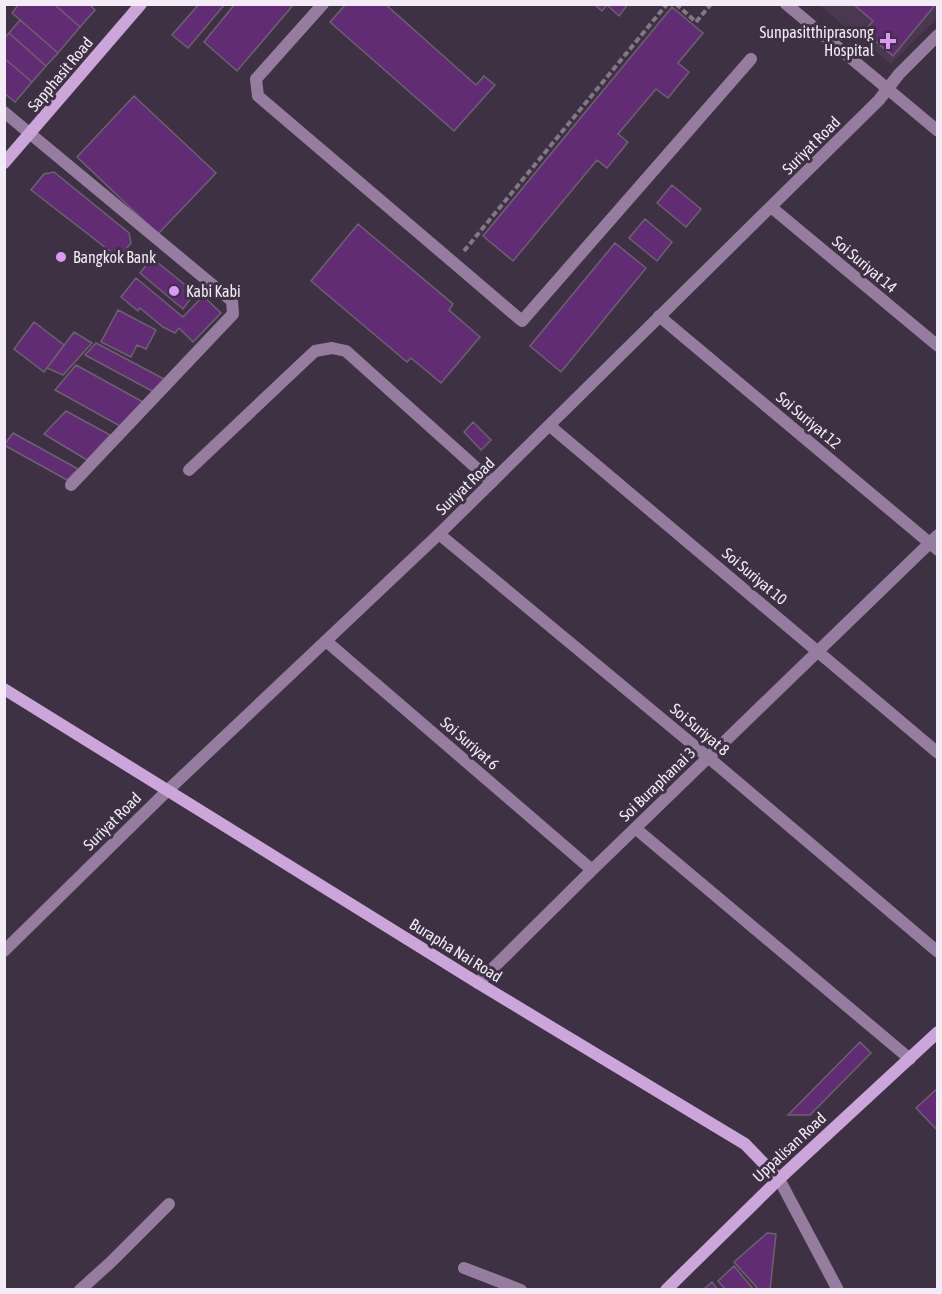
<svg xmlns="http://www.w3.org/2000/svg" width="942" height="1294" viewBox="0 0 942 1294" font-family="'Asap Condensed',sans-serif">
<rect width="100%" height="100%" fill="#3e3143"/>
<path fill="#49384f" d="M819,5H937V18L891,64Z"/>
<path fill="#612c73" stroke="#6e6073" stroke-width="1.5" d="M19,4H54L80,27L58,53L12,13Z
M54,4H89L95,10L80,27Z
M199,4H225L188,48L172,35Z
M235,4H294L237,71L204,42Z
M346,4H385L476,85L484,76L495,85L454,131L330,22Z
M594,4H628L619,16L607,5L602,11Z
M853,4H936L893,56L864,32L873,21Z
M672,7L703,33L678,63L689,72L668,98L656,89L618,134L628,142L607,168L597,160L513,261L483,236Z
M20,20L58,53L46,66L9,33Z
M9,33L46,66L32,82L4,58V38Z
M4,58L32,82L15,102L4,93Z
M134,96L216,173L158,234L77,157Z
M54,172L129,233L131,243L119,258L31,190L44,174Z
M672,185L701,209L686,227L657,203Z
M645,219L672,242L657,261L629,238Z
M358,224L453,304L449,310L480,337L441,383L411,358L407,362L311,281Z
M615,243L646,268L561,372L530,346Z
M152,258L195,293L183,309L140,273Z
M136,278L183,317L203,296L221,313L193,342L179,328L175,333L163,327L140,308L138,311L121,297Z
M118,310L156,330L146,349L137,345L131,357L101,342Z
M34,322L64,345L44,372L14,349Z
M74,332L92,343L63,375L47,368Z
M96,343L166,380L154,392L85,355Z
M76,365L143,402L120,426L55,390Z
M66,411L110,435L87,460L44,434Z
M473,422L491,440L481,450L464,432Z
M13,433L78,469L67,480L4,445Z
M860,1042L871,1053L810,1115H788Z
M938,1088V1131L916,1108Z
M767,1233L776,1234L770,1290H759L734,1262Z
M734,1266L754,1290H726L718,1281Z
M712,1282L718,1290H703Z"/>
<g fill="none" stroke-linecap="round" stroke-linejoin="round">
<path stroke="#827787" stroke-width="4" stroke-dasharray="6 3" stroke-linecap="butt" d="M676,4L696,22L711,4
M464,251L667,4"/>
<path stroke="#967d9f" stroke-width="12" d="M323,4L256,79L258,96L522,321L751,59
M189,470L315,351L332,348L346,351L492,482
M464,1268L521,1290"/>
<path stroke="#967d9f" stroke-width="12" d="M4,112L232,301L233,314L71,485
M771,207L938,346
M659,316L938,550
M550,426L938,753
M439,534L709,758L938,952
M326,641L592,870
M635,828L910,1059
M478,983L592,870L938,535
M80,1290L111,1262L169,1204"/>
<path stroke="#967d9f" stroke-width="12" d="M786,4L938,131
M4,951L167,791L439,534L879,100L899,74L938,35
M779,1179L838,1290"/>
<path stroke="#cca5da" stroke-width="12" d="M4,163L141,4
M4,689L478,983L745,1144L779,1179
M666,1290L779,1179L938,1032"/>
</g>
<g fill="#dc99f4" stroke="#3e3143" stroke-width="2">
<path d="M885 32h6v6h6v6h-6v6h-6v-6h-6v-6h6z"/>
<circle cx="61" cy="257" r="6"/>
<circle cx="174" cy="291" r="6"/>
</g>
<g text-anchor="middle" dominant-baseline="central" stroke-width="6" stroke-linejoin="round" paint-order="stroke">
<g font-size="16" fill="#f3ebf6" stroke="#3e3143" text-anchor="start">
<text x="874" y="32" text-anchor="end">Sunpasitthiprasong<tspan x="874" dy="18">Hospital</tspan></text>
<text x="73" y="257">Bangkok Bank</text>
<text x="186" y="291">Kabi Kabi</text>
</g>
<g font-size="16" fill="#f3ebf6" stroke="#3e3143">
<text transform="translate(60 74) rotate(-50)">Sapphasit Road</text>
<text transform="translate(811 145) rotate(-45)">Suriyat Road</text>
<text transform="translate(865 264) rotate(40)">Soi Suriyat 14</text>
<text transform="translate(809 420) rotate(40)">Soi Suriyat 12</text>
<text transform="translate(465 486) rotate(-44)">Suriyat Road</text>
<text transform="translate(755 576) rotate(40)">Soi Suriyat 10</text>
<text transform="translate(700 729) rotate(40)">Soi Suriyat 8</text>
<text transform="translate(470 743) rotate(41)">Soi Suriyat 6</text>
<text transform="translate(657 784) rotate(-44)">Soi Buraphanai 3</text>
<text transform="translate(112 821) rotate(-45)">Suriyat Road</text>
<text transform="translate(456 950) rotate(32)">Burapha Nai Road</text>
<text transform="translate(789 1147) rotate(-43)">Uppalisan Road</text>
</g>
</g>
<rect width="942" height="1294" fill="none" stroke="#f3ebf6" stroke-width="12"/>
</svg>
